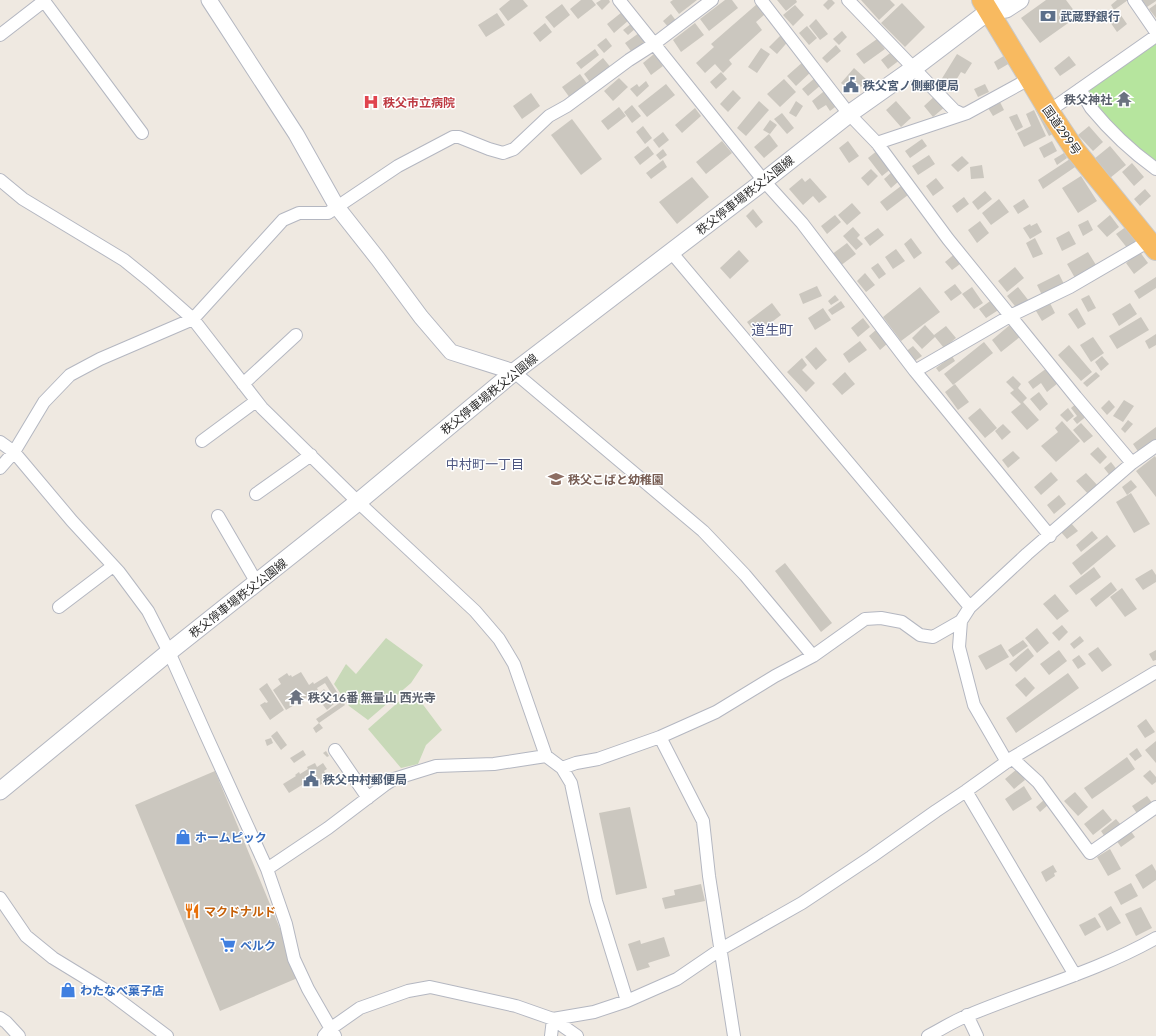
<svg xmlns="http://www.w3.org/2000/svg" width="1156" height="1036" viewBox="0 0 1156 1036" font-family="Lato,'Noto Sans JP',sans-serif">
<rect width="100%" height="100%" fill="#efe9e1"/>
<path fill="#b6e59e" d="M1156,43V163C1130,145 1107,120 1088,94L1090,87Z"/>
<path fill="#c8d9b8" d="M386,638L423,665L411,683L368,720L349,706L334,684L346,664L356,674Z
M412,690L442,730L426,745L418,764L401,768L368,729Z"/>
<path fill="#cbc7bf" d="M510,0H523L528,6L508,21L499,9Z
M581,0H592L596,5L578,19L570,9Z
M601,0H609L610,2L602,10L596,3Z
M673,0H697L679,14L670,2Z
M725,0H732L738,8L709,31L700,19Z
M777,0H796L797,2L786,11Z
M828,0H832L835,3L828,10L823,5Z
M861,0H890L895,5L879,20Z
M1046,0H1066L1078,16L1040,43L1021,18Z
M1117,0H1128L1114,10L1111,5Z
M1142,0H1156V1L1147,7Z
M902,3L925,27L905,47L881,23Z
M562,4L570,15L554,28L545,17Z
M757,4L765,14L756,22L762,30L729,60L732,64L723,73L715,64L705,73L696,63L714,47L711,44Z
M1156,4V18L1149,9Z
M795,5L804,15L793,26L783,15Z
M1118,11L1127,24L1117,32L1108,19Z
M622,12L629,20L614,33L607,24Z
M497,13L505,25L486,37L478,25Z
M671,14L677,22L670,29L663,21Z
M816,19L828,34L820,40L809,26Z
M545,23L552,32L540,42L533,33Z
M632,23L636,28L628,35L623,30Z
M695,23L704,35L681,52L673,40Z
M807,26L817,38L809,45L799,33Z
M785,31L792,37L777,54L769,47Z
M842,31L847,37L839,45L833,39Z
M639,33L647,43L633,54L625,43Z
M606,38L612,46L604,53L597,45Z
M877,39L885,49L864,64L856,54Z
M836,45L841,51L827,63L822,58Z
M761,48L770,54L757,73L748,67Z
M595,49L599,55L581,69L576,63Z
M894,50L901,59L888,69L881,60Z
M1010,52L1015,60L998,70L994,62Z
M654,54L663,66L651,75L643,63Z
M957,54L972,63L965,74L961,72L952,87L941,80Z
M1069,56L1076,65L1060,76L1054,68Z
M603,58L612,69L592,85L584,74Z
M804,61L813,70L796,86L787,76Z
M854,68L867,80L861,87L858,84L851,92L841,83Z
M721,72L727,79L716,89L710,82Z
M580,74L588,85L570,98L562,87Z
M816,77L822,84L808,96L802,89Z
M619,78L628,87L613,101L604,91Z
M784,79L796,92L780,107L767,94Z
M646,81L649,86L637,97L630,89L637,84L639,87Z
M666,84L675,95L647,117L638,106Z
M985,84L989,92L978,97L974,89Z
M828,88L839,104L830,111L826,105L818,110L812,101Z
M733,90L741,98L728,112L720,104Z
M531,93L540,106L522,119L513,106Z
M937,94L947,105L933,117L924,106Z
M759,101L769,110L746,136L737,128Z
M796,101L803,106L796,117L789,113Z
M896,101L911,118L901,127L886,110Z
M1000,102L1004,110L993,116L988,108Z
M632,105L641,116L632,123L624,112Z
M1044,105L1058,131L1049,136L1035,109Z
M619,107L626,116L608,130L601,121Z
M695,108L701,116L682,133L675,125Z
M1034,110L1046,136L1024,147L1017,133L1031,126L1026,114Z
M782,113L794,128L787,134L774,119Z
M1017,114L1023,127L1016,131L1009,117Z
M572,119L602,159L581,175L551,135Z
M770,120L777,125L770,134L763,130Z
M643,126L652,138L645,144L636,132Z
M1089,126L1103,142L1093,151L1078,135Z
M663,132L669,140L659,148L653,140Z
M769,134L778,146L764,158L754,147Z
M922,139L927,146L910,158L905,151Z
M722,141L732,153L706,174L696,162Z
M848,141L859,156L849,163L839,148Z
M1052,141L1057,151L1044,158L1039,148Z
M648,146L654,154L640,165L634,157Z
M1110,146L1126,165L1110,178L1094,159Z
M663,149L667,155L660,160L656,155Z
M878,150L892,168L882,176L868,158Z
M1064,153L1067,158L1057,165L1054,159Z
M929,155L935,164L918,175L912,166Z
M962,156L969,163L958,172L951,165Z
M1073,157L1078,165L1043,189L1038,180Z
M663,160L667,167L651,179L646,173Z
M1132,163L1144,177L1134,186L1122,172Z
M982,165L984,178L971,179L970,167Z
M871,169L878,176L868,186L861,178Z
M892,172L899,181L891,188L884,179Z
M1081,176L1097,201L1078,213L1062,188Z
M692,177L709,197L677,224L659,202Z
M802,178L805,182L810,178L827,197L819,203L813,196L803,205L789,189Z
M936,178L944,188L933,196L926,186Z
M901,186L908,195L887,211L880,202Z
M1145,189L1151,196L1140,206L1134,199Z
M985,191L992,199L978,210L972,202Z
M964,197L969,204L957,213L952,206Z
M999,199L1009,212L991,225L982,213Z
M1024,199L1029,207L1018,214L1013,206Z
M852,203L861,213L847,225L838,215Z
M753,209L763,222L756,228L746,216Z
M835,215L841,222L827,234L821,226Z
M1110,215L1119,227L1107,237L1097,226Z
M1088,220L1093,230L1083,236L1078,225Z
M980,221L989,233L977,243L968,230Z
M1037,223L1042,232L1030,239L1023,228L1030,224L1031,226Z
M1127,226L1139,241L1128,249L1116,234Z
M853,227L860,235L857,238L863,244L856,250L843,236Z
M878,228L884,235L870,246L864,238Z
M1069,231L1076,244L1062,251L1056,238Z
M911,238L922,253L914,259L904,244Z
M1035,238L1043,254L1033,258L1026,243Z
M847,243L856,254L840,266L831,255Z
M896,249L905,261L893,269L885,257Z
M739,250L749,261L730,279L720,268Z
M957,252L964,261L952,270L945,262Z
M1088,252L1096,265L1075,278L1067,264Z
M1140,252L1148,263L1134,274L1126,263Z
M878,263L886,274L879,279L871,268Z
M1015,267L1024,278L1007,292L998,281Z
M865,273L875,285L866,292L857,281Z
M1059,274L1064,284L1042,295L1037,285Z
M1156,277V288L1139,299L1134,291Z
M955,284L962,293L951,301L944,292Z
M817,286L822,296L803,304L799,294Z
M920,287L940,312L901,341L883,317Z
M972,287L983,303L974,309L962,294Z
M1018,287L1029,301L1018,310L1007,296Z
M835,295L839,300L831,305L828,301Z
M1089,295L1096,308L1088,312L1081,299Z
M993,299L1000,309L986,318L979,309Z
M841,301L845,307L832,315L828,310Z
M772,303L781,315L756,334L747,322Z
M1050,303L1055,313L1042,321L1036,311Z
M1130,303L1137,314L1119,326L1112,314Z
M823,308L831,320L815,330L808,318Z
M1077,308L1086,324L1078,329L1068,314Z
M1141,317L1149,330L1117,349L1109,336Z
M863,318L870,327L858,337L851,328Z
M1011,324L1021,336L1001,352L992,340Z
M925,325L934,335L946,326L956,338L944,348L935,337L922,349L912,338Z
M877,329L888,343L880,350L869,336Z
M1156,334V345L1149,349L1145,341Z
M1093,337L1104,353L1091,362L1080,345Z
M860,341L867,350L849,363L843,354Z
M984,342L993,353L953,385L944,374Z
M1069,345L1092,372L1081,381L1058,355Z
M913,346L922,356L912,363L904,353Z
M816,347L827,360L816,370L805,357Z
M952,356L955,361L939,372L936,368Z
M1102,356L1109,364L1101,371L1095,362Z
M802,358L807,365L802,370L815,383L806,392L787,372Z
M1047,368L1058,383L1047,392L1041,383L1033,389L1028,382Z
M845,372L855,384L842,395L832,384Z
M1096,372L1100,376L1087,387L1083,383Z
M1013,376L1021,384L1018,388L1027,398L1023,402L1039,420L1027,430L1011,412L1021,404L1010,393L1014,390L1006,382Z
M955,384L969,402L958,410L945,392Z
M1039,392L1048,404L1040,411L1030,399Z
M1109,400L1115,407L1107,415L1101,408Z
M1124,400L1134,406L1123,422L1113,416Z
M1078,402L1088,415L1077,424L1073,419L1077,416L1071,408Z
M980,408L997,428L985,438L968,418Z
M1068,408L1074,416L1067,422L1060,415Z
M1128,420L1133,424L1125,433L1121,429Z
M1062,421L1080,441L1056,462L1041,446L1058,432L1055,428Z
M1081,423L1093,436L1084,443L1073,430Z
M1003,424L1011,432L1002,440L995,431Z
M1156,427V440L1139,453L1133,444Z
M1098,447L1107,457L1100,464L1090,454Z
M1013,451L1020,458L1008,468L1002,460Z
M1155,456L1156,458V497L1136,471Z
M1111,462L1118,471L1111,477L1104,468Z
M1051,472L1058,480L1041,495L1034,487Z
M1086,473L1099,487L1089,495L1076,481Z
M1131,480L1137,487L1127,495L1122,487Z
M1131,493L1150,524L1134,533L1116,502Z
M1059,495L1066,504L1054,514L1047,505Z
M1071,523L1078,531L1067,539L1061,532Z
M1092,531L1098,538L1081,552L1076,545Z
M1107,535L1116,546L1081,575L1072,563Z
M785,563L832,623L821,632L775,571Z
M1094,567L1101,577L1076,595L1069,586Z
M1152,569L1156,575V582L1143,590L1135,579Z
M1111,582L1117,590L1096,607L1090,599Z
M1122,588L1137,609L1125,617L1110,597Z
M1055,594L1069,611L1057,620L1043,604Z
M1062,625L1068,632L1059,641L1052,633Z
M1037,628L1049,643L1037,653L1025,638Z
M1080,636L1084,641L1074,649L1070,644Z
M1023,640L1028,646L1013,657L1008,650Z
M1001,644L1009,657L986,670L978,656Z
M1098,647L1112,665L1102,672L1088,654Z
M1028,648L1034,656L1016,672L1009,664Z
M1059,650L1067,661L1049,675L1040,664Z
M1156,650V660L1153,661L1149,654Z
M1079,655L1086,664L1078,669L1072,660Z
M301,672L309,685L313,682L314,684L327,676L345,705L319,723L316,719L338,704L325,683L317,688L318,690L304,699L305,701L301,704L297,706L296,704L286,710L273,690L281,684L278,679L287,673L289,676L291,675L292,677Z
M1068,673L1079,688L1016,733L1006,718Z
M1025,677L1035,688L1026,697L1015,685Z
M267,683L284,710L270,720L260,705L265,702L266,703L268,702L259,689Z
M324,689L330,697L321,704L316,696Z
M330,699L334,704L327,710L323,705Z
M1146,719L1155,732L1145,738L1137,726Z
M319,723L323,728L316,733L313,728Z
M277,731L287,745L281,750L271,736Z
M271,738L273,743L267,746L265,740Z
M1156,741V763L1145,750Z
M1137,748L1142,756L1135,761L1129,754Z
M303,750L306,755L294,763L290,758Z
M326,751L329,756L327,757L323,753Z
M1127,757L1135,769L1092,799L1084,788Z
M315,763L317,767L323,763L327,769L324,771L329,779L320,785L315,777L289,793L283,784L296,776L295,775L299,772L300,774L308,769L307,767Z
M1017,769L1025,780L1014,789L1005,779Z
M1150,770L1156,777V782L1152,785L1143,776Z
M215,771L300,977L220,1011L135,805Z
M1024,786L1032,799L1013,811L1005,799Z
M1075,792L1088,807L1078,816L1064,801Z
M1147,796L1153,804L1138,815L1132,806Z
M1045,799L1049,804L1040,812L1036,807Z
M630,807L647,888L616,895L599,813Z
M1103,809L1112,820L1093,835L1084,824Z
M1116,819L1121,825L1105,837L1101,831Z
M1130,830L1135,837L1121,847L1116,840Z
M1110,849L1121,869L1108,876L1097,857Z
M1152,864L1156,871V880L1143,889L1135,875Z
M1053,865L1057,872L1054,873L1055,876L1046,882L1041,872Z
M1131,883L1138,896L1121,905L1114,892Z
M701,884L705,901L665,909L662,898L675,895L674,890Z
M1111,906L1121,923L1107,931L1098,914Z
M1141,907L1152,928L1136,936L1125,914Z
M1095,917L1101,927L1085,936L1079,925Z
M664,937L670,956L648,963L650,967L637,971L628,944L640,940L641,944Z"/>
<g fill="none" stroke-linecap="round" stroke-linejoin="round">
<defs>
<path id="minor" d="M619,0L764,181L802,223L915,371L1050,536
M761,0L849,114L877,143L948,239L1076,397L1132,463
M848,0L954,110L962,114
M1134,0L1156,32
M0,35L44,1L142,133
M1080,89C1084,95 1087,102 1091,108C1110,131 1132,152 1156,169
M1049,111L1156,36
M877,143L967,113L1029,79
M0,180L23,199L124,260L150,281L193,319L262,408L358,502L475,611L499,639L514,664L546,756
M671,252L970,607
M915,371L1010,316L1070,287L1149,241
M514,372L703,531L745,575L813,656
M243,384L296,335
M202,441L256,401
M0,442L14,452L72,521L119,572L148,611L169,652L206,735L267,869
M0,468L14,452L44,402L70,375L100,359L193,319L283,220L299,213H328L398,166L453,137H459L489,149L503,153L514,149L549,116L567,106L629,60L654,44L712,0
M256,494L311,455
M218,516L257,583
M59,607L113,566
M660,737L703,821L709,876L734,1036
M335,750L368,798
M1012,758L1038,782L1090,853L1156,807
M1007,762L974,705L959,647L961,621L970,607L1027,554L1132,463L1156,446
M562,768L576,763L598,759L660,737L716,712L775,676L813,656L865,619L881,618L902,622L920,635L933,637L961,621
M966,791L1075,975
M0,898L26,936L53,958L107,991L167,1036
M967,1015L977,1036
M0,1018L6,1022L19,1036
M553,1019L594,1012L627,1001L677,979L721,949L802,903L871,857L936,811L966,791L1012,758L1156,672
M324,1036L330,1029L360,1008L408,991L430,987L516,1006L553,1019L577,1036
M335,1036L308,989L294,959L286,924L267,869L328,828L386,784L394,779L436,766L494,764L546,756L562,768L571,783L596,901L627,1001
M551,1036L553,1019
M928,1036C942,1029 955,1020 969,1015C1031,989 1098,971 1156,938"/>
<path id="tertiary" d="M209,0L296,134L337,207L378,259L421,317L451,352L514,372"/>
<path id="secondary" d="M989,11L1006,9L1020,0
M0,791L169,652L358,502L514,372L764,181L849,114L914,68L989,11L996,0"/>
<path id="trunk" d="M982,0L1049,111L1075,150L1156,250"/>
</defs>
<use href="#minor" stroke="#b4b7c1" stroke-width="14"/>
<use href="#tertiary" stroke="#b4b7c1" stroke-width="17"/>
<use href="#secondary" stroke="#b4b7c1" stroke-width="19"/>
<use href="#trunk" stroke="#c9c9c9" stroke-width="22"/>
<use href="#minor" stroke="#fff" stroke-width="12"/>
<use href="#tertiary" stroke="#fff" stroke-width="15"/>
<use href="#secondary" stroke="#fff" stroke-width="17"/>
<use href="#trunk" stroke="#f8ba60" stroke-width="20"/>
</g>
<defs>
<symbol id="bank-bare" viewBox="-9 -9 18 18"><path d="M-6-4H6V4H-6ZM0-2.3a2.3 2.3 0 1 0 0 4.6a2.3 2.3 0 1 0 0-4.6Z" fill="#5c6f8a" stroke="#fff" stroke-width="2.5" paint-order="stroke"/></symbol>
<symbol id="civic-bare" viewBox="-9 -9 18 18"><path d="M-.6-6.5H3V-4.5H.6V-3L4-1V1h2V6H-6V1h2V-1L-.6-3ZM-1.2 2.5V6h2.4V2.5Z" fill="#5c6f8a" stroke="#fff" stroke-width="2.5" paint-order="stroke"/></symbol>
<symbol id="temple-bare" viewBox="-9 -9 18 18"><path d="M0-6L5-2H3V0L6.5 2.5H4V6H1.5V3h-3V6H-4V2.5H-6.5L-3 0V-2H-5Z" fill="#6b7280" stroke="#fff" stroke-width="2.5" paint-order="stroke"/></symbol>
<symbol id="hospital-bare" viewBox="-9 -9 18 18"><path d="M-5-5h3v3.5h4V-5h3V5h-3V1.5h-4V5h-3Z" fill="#e0444e" stroke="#fff" stroke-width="2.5" paint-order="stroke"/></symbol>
<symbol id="school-bare" viewBox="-9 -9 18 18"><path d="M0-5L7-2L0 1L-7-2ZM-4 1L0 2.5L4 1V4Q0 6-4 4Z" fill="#8d6e63" stroke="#fff" stroke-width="2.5" paint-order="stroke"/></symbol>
<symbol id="shop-bare" viewBox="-9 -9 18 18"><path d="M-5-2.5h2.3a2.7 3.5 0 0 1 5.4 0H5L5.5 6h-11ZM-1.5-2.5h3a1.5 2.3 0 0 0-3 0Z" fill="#3f7fe0" stroke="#fff" stroke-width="2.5" paint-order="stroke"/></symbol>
<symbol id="restaurant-bare" viewBox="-9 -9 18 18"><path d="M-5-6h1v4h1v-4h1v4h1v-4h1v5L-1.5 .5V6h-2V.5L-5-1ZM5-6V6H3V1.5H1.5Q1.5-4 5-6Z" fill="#e8710a" stroke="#fff" stroke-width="2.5" paint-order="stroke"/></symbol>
<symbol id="supermarket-bare" viewBox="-9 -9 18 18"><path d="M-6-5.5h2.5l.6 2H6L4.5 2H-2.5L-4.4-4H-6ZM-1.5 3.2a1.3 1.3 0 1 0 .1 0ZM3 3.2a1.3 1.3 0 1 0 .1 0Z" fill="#3f7fe0" stroke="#fff" stroke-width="2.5" paint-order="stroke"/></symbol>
</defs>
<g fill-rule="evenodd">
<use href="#bank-bare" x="1037" y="5" width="22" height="22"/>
<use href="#civic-bare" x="840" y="74" width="22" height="22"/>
<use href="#temple-bare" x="1113" y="88" width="22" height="22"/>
<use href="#hospital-bare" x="360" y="91" width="22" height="22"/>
<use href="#school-bare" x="545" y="468" width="22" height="22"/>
<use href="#temple-bare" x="285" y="686" width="22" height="22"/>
<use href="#civic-bare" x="300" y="768" width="22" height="22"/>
<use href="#shop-bare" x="172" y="826" width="22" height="22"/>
<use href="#restaurant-bare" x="181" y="900" width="22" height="22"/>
<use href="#supermarket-bare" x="217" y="934" width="22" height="22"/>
<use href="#shop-bare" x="57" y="979" width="22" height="22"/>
</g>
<g text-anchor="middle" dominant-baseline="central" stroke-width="3" stroke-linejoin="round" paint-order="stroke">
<g font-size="12" font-weight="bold" fill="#4e5e75" stroke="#fff" text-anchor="start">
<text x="1060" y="16">武蔵野銀行</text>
<text x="863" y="85">秩父宮ノ側郵便局</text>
<text x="323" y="779">秩父中村郵便局</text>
</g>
<g font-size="12" font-weight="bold" fill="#5b616d" stroke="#fff" text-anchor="end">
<text x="1112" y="99">秩父神社</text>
<text x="308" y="697" text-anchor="start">秩父16番 無量山 西光寺</text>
</g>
<g font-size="12" font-weight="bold" fill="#be3a42" stroke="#fff" text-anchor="start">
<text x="383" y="102">秩父市立病院</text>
</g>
<g font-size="12" fill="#2e2e2e" stroke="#fff">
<text transform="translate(1062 130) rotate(55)">国道299号</text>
<text transform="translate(745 195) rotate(-38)">秩父停車場秩父公園線</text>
<text transform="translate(489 394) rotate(-39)">秩父停車場秩父公園線</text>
<text transform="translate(238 598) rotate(-38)">秩父停車場秩父公園線</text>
</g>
<g font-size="12" font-weight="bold" fill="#785e54" stroke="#fff" text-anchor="start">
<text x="568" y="479">秩父こばと幼稚園</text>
</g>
<g font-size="12" font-weight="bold" fill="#366cbe" stroke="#fff" text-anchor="start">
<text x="195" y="837">ホームピック</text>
<text x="240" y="945">ベルク</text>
<text x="80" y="990">わたなべ菓子店</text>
</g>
<g font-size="12" font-weight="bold" fill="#c56008" stroke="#fff" text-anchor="start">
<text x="204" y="911">マクドナルド</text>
</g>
<g font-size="13" fill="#4d5680" stroke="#fff">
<text x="485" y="464">中村町一丁目</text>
</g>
<g font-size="14" fill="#4d5680" stroke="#fff">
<text x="772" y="329">道生町</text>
</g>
</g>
</svg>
